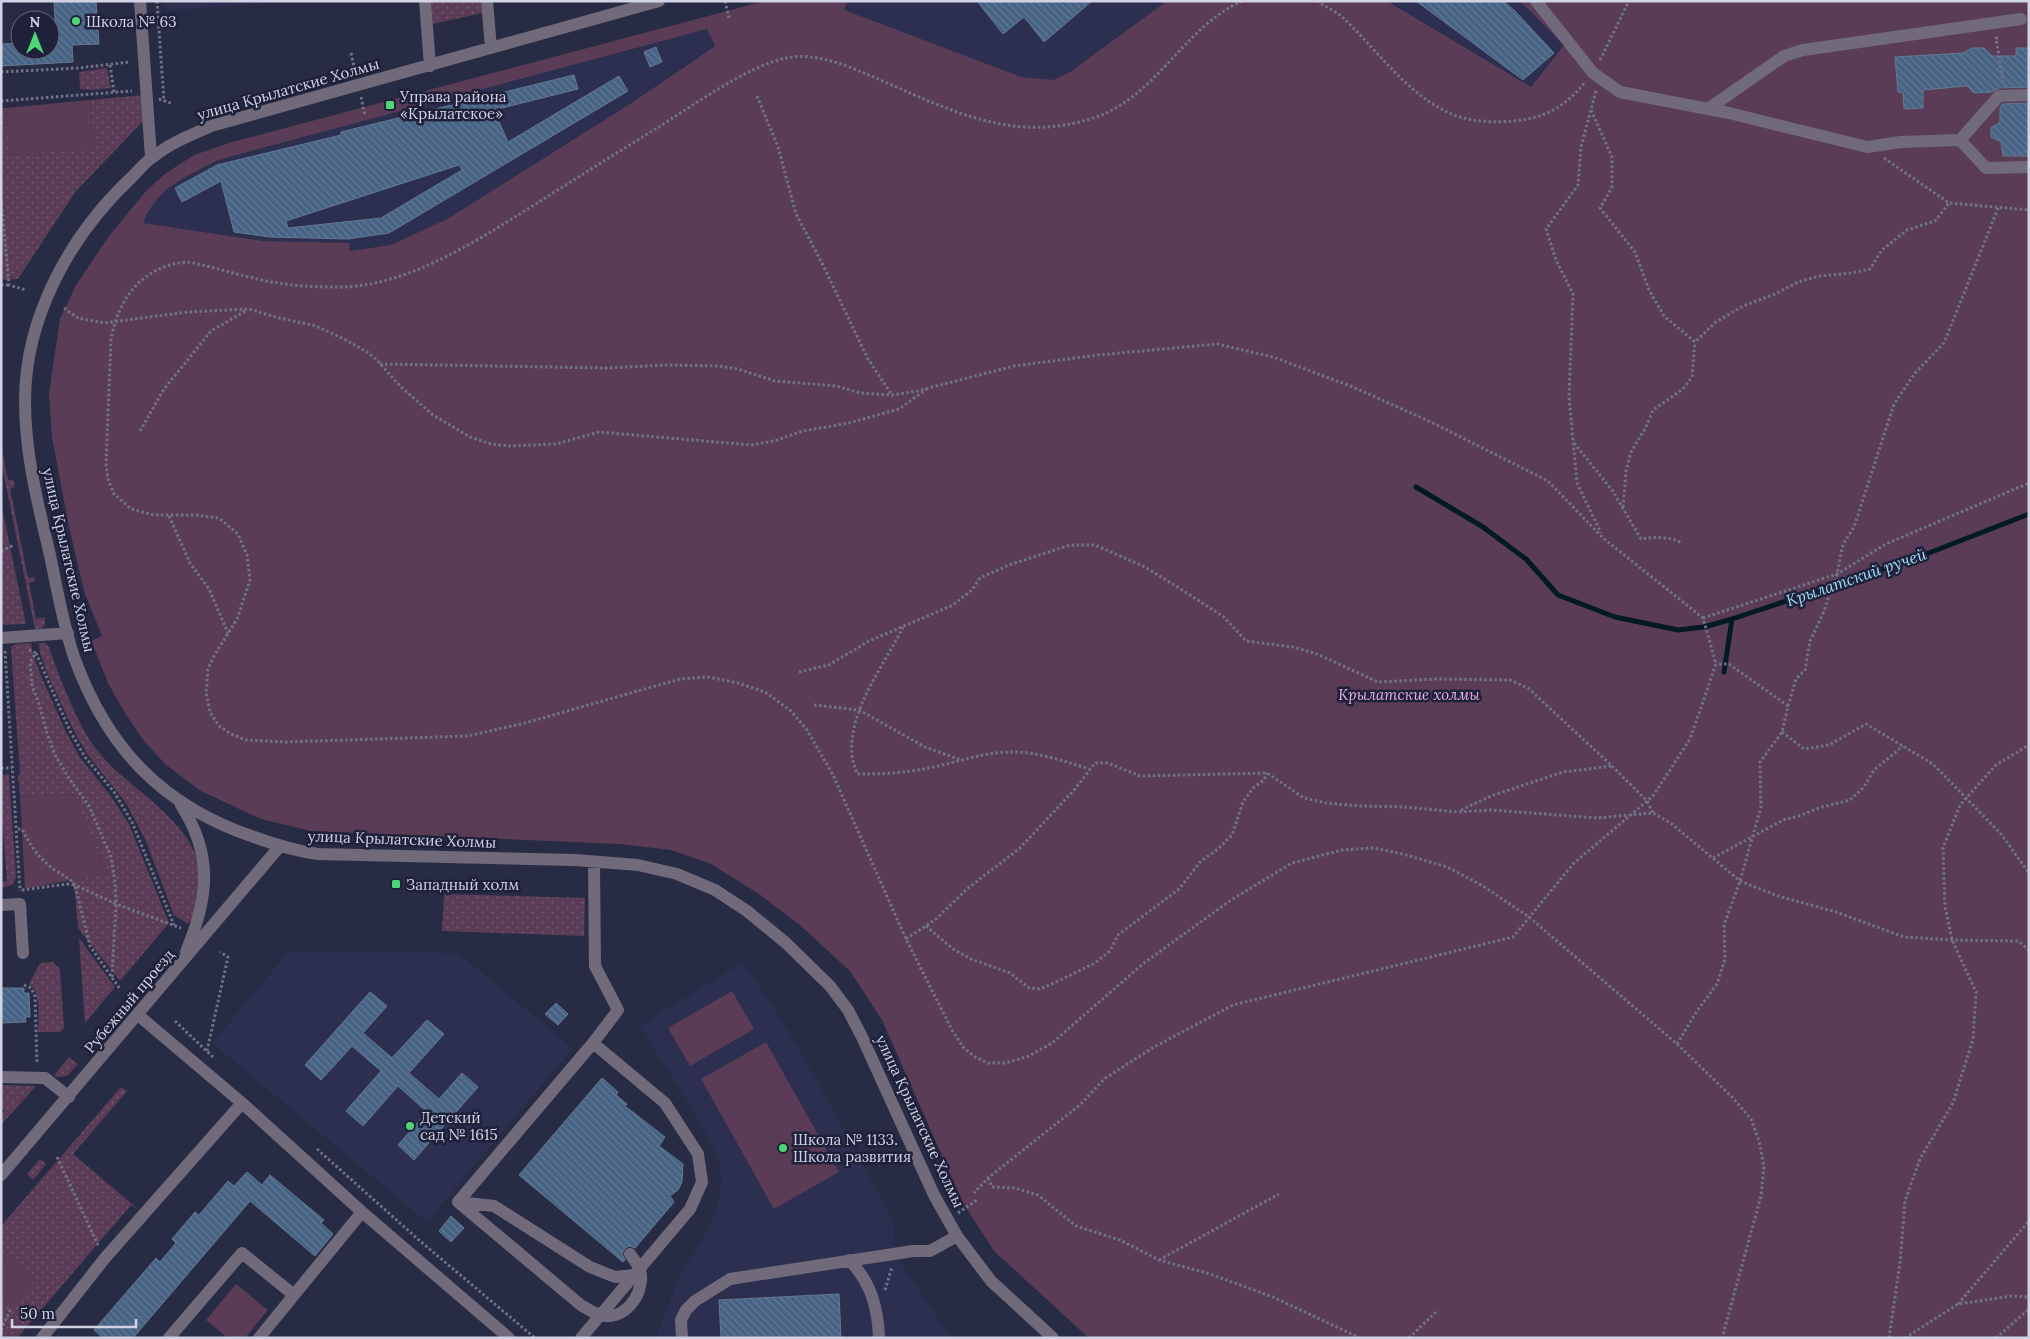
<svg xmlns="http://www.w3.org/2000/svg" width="2030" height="1339" viewBox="0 0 2030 1339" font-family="Lora,serif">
<defs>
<pattern id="grass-dots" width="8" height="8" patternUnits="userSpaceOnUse" patternTransform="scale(1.25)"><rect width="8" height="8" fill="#5a3c56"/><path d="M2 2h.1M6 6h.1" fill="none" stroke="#71576e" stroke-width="1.8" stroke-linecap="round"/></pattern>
<pattern id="building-back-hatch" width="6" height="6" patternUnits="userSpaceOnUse" patternTransform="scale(1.25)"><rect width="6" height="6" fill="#476384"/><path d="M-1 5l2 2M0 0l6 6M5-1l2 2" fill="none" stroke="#617895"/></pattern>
</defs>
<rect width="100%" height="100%" fill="#282b44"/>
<path fill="#2c2f4f" d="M165,1H292L166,11Z
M848,1H1167L1070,72L1053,80L1021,77L992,68L844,10Z
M1387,1H1520L1564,45L1532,87Z
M707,29L715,45L633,102L449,218L391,245L350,251L349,243L263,241L143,223L150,206L171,185L218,160Z
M289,951L458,953L573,1048L427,1222L212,1043Z
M743,962L796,1043L893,1220L895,1254L951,1338H656L678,1279L712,1222L719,1199L721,1179L718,1158L708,1138L688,1102L640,1026Z"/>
<path fill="url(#grass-dots)" d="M431,1H481L482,13L433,24Z
M107,68L111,88L93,90L80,89L79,72Z
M144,95L146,118L76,191L18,279L1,280V108H6L10,155L94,147L90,100Z
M1,445L8,480H13L15,487L10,489L28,578L34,577L35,581L29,583L36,619L45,617V624L42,628L35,629L1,461Z
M1,502L26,624L1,625Z
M31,643L33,655L42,678L66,732L81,759L110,795L129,824L169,923L120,981L78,928L75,894L71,880L107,873L73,794L20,797L18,777L20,773L11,647L15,644Z
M39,643H45L49,647C59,677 78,726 97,750C126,788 192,819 200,870C201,877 198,885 197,892C196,904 196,915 188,924L174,915L145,839L126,803L87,754L73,729L48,675L40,653Z
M9,774L16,877L12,885L1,888V882L7,881L1,808V775Z
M444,894L585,898L584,936L442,931Z
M79,938L115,987L85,1023Z
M53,962L60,969L64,1028L60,1032H38C38,1019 42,992 29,984L40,963Z
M69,1057L78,1064L67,1076L57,1077L54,1075Z
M1,1085L36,1086L1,1125V1115L5,1111L1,1109Z
M121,1087L127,1091L73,1154L138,1209L131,1205L17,1338H1V1226Z
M40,1159L46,1164L33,1180L27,1174Z"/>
<path fill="#5a3c56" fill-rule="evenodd" d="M765,1H848L844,10L1021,77L1053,80L1070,72L1167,1H1387L1531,87L1564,45L1520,1H2029V1338H1089L994,1251L963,1203L882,1020L850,971L801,926L759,894L711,864L671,850L620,844L311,831L261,819L201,791L166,765L144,741L125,713L109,685L91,641L102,636L84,591L69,527L52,437L49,393L60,319L76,285L109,236L146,191L166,173L194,155L232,142ZM707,29L715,46L633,102L449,218L391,245L350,251L349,243L263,241L143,223C158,186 185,178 218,160Z
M90,100L94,148L10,155L6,108Z
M73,794L107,873L25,889L20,797Z
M732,991L754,1029L690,1066L668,1028Z
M766,1042L839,1172L774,1209L701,1079Z
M6,1255L36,1279L11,1308L1,1300V1261Z
M236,1284L268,1310L245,1338H228L206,1320Z"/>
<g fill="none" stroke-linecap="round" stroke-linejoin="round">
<path stroke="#011a24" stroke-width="5" d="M1416,487L1483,527L1526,559L1558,595L1615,617L1678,630L1704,627L1732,619
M1724,672L1732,619L1916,558L2029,514"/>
</g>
<path fill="url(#building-back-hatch)" stroke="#637892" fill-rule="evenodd" d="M54,1H96L99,44L72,45L73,62L1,66V44L20,43V50H50V41H56Z
M977,1H1092L1044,42L1024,17L1003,34Z
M1416,1H1503L1515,11L1554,53L1523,80Z
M656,47L662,62L650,67L644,52Z
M1972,48H1984L1992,56H2016V48H2029V87L1999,88L1992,92L1974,93L1967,86L1923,90V108L1904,109L1903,93L1898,92L1895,57L1963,53Z
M574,75L578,89L494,110L508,142L619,76L628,91L389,233L348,239L270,237L234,232L221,181L182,202L175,188L217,165L341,135V132ZM459,165L462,170L381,218L288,228L286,221Z
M2029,103V156H2003L2001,142L1991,137V128L2000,122V107L2003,104Z
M1,988H24V993H29L30,1017H25L26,1022L1,1023Z
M370,992L387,1006L363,1033L392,1058L427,1020L444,1034L409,1073L439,1099L462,1073L478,1087L414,1160L398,1145L427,1112L398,1086L363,1126L346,1111L381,1071L352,1046L321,1080L305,1065Z
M556,1003L568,1014L558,1025L545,1014Z
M602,1078L618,1092L616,1095L627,1104L625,1106L665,1137L659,1146L683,1164L682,1182L678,1190L670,1196L674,1202L635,1248L630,1246L625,1248L622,1254L625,1260L623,1262L519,1175Z
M247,1172L262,1185L270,1175L324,1220L321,1223L333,1234L315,1256L250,1201L133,1338H103L94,1330L156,1258L160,1262L176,1243L172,1239L195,1212L199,1215L228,1181L234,1186Z
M451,1216L464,1228L451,1242L439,1231Z
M839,1294L841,1338H721L719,1300Z"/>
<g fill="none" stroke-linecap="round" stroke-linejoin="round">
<path stroke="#707388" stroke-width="3" stroke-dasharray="2.5 2.5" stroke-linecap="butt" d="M157,1L164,101
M725,1L729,18
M1242,1C1184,27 1157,96 1096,117C1013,146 946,108 871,76C846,65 814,52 786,58C747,66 691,107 657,128C618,152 580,176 542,200C486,235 412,285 344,287C325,287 305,287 285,284C252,280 220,268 188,262C143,265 118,298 111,340L106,464L108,479L114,494L131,509L154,515H195L219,518L238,534L247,555L250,580L237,619L214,656L208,669L206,693L210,712L219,726L231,734L246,740L286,742L468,736L525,723L680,679L708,677L738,683L765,692L791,711L807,730L833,775L906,939L953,1032L964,1048L975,1057L988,1063H1005L1029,1056L1052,1043L1144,963L1231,900L1292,863L1342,850L1373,848L1403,854L1447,867L1483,886L1529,917L1677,1044L1732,1097L1751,1119L1759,1141L1764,1166L1761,1196L1722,1338
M1317,1C1324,6 1333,10 1340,15C1374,46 1405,92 1447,112C1467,122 1493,123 1514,121C1546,118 1566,106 1585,82
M1998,38H1996L2003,82
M351,53L355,71
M1600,60L1629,1
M110,65L114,92
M1,72L78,68L130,62
M1596,91L1581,147L1578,185L1546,229L1556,260L1573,294L1569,397L1577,483L1601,533
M757,96L778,147L796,214L821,261L868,359L892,395
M361,97L365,116
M159,99L173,104
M1,101L132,91
M1591,110L1612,157V187L1600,208L1635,252L1649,290L1664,316L1695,342L1716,322L1743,306L1775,294L1798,282L1820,276L1851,273L1870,269L1882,250L1907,230L1935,221L1949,203
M1884,158L1949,203L2029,210
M1,199L9,285L26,290
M1,285H9
M64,308L78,318L104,323L188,312L249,309L275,317L316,326L344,339L367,352L376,359L401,387L433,415L470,437L491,444L512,446L556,444L599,432L751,445L774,441L803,431L849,423L899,409L928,388
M380,364L605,368L666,365L719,366L738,369L775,381L836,386L860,393L892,395L917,391L1014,366L1098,355L1217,344L1273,357L1353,387L1433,423L1548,481L1603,538L1703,618L1716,664L1690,739L1653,796L1574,863L1513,937L1233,1005L1154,1047L1104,1079L1081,1104L988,1178L974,1193
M140,431L164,389L211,331L247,310
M1574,443L1612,490L1641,539C1655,537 1669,536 1682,543
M1623,507L1626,471L1631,452L1646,427L1653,410L1683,389L1692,377L1695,342
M169,516L190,563L209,589L228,633
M1,551L14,545
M1703,618L1837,574L1886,544L2029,483
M903,627C884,666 848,710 852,755C853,762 855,768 857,774C882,774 908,773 933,767C959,762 984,752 1011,752C1035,751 1067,762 1089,769
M29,650L36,653L30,662L32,685L40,707L47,733L55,755L70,780L89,806L111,857L115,882L116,904L112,978
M5,651L20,891
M36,653L70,731L85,757L114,792L132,822L174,925
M799,672L829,665L869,641L953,605L972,590L980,578L1009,565L1070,545H1095L1143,566L1176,586L1224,617L1246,641L1293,647L1317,654L1378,682L1436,679L1510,680L1528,688L1612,766L1647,801L1653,813
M814,705L859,710L925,747L961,760
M1788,706L1796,679L1805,670L1810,641L1822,616L1837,574L1843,544L1854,527L1894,404L1915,373L1944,343L1999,206
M1782,732L1804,749L1829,745L1866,724L1933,764L2001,834L2029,873
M1,768H12
M1461,810L1491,796L1563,772L1612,766
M18,829H22C30,845 38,857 52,868C60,874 69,877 75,885L116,904L181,928
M1713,858L1783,820L1799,816L1819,808L1850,800L1864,787L1874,770L1903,746
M22,890L68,884L75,885L90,946L120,989
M926,926L953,949L971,959L1010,973L1029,988L1040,989L1054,983L1095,963L1110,951L1118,935L1179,889L1201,861L1218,849L1232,835L1243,802L1253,788L1264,780L1267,773
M906,939L936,919L967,889L1020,848L1075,789L1095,763H1108L1140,776L1267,773L1304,798L1326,803L1360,806L1404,807L1458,812L1491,810L1597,818L1653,813L1672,824L1740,881L1778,896L1836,912L1904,937L1952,940L2018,941L2029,950
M24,985L31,988L35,996L37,1064
M175,1021L215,1059
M1677,1044L1697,1011L1717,984L1725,959L1724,925L1740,881L1761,807L1760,762L1782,732L1788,706L1729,664H1716
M207,1051L228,957L220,952
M317,1149L420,1241L535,1338
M57,1157L98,1245
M988,1178L992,1187L1015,1188L1038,1195L1076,1226L1120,1240L1159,1260L1207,1273L1273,1297L1360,1338
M958,1213L977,1200
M1159,1260L1279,1194
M885,1290L892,1267
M1958,1304L2029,1221
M1,1330L11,1308
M1409,1338L1436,1312
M1889,1338L1900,1263L1905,1201L1920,1159L1953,1103L1973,1039L1976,992L1952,940L1945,906L1943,848L1960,805L1996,765L2029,745
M1905,1338L1958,1304L2012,1296L2029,1297
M1996,1338L2029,1309"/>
<path stroke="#716a7b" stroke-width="12" d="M140,1L151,157
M425,1L430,66
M487,1L491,48
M659,1L211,126C191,135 170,143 153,157C145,162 139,170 132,177C71,234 25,316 25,401C25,454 38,505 50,555C57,589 63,624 74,657C107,748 162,806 254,837C276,845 296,851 318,854L575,860L638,865L677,874L715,890L747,911L786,943L830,986L848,1010L862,1037L934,1195L957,1236L991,1281L1053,1338
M1536,1L1593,73L1620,92L1729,113L1867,147L1901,142L1960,140L1999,96L2029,95
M1708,109L1784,56L1803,50L2021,19
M1960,140L1986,168L2029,167
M1,638L68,633
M181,805C214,856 208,899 186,952
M1,905L20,904L23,953
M138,1015L242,1103L362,1212L509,1338
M1,1077L45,1078L69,1097
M1,1175L280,846
M458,1202L582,1306C588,1309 594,1313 600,1315C623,1322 643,1296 641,1275C640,1266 635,1261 630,1254
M458,1202L593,1043
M458,1202L494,1206L590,1267L615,1277L634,1275
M849,1260C871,1282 878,1308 879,1338
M42,1338L105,1258L242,1103
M169,1338L242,1253L294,1295L362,1212
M259,1338L294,1295
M581,1338L690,1209L702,1182L698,1154L665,1103L593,1043L618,1010L595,966L594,862
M682,1338L681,1320L686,1310L695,1301L730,1279L913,1251H930L957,1236"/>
</g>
<g fill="#4dd676" stroke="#1f213a" stroke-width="2">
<circle cx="76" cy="21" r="5"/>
<rect x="385" y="100" width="10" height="10" rx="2.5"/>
<rect x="391" y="879" width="10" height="10" rx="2.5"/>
<circle cx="410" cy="1126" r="5"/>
<circle cx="783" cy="1148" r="5"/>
</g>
<g text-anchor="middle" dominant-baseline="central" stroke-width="5" stroke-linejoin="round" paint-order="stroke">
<g font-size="15" fill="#d2d4e5" stroke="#1f213a" text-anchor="start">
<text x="86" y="21">Школа № 63</text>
<text x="400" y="96">Управа района<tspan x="400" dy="17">«Крылатское»</tspan></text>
<text x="406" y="884">Западный холм</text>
<text x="420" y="1117">Детский<tspan x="420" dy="17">сад № 1615</tspan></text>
<text x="793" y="1139">Школа № 1133.<tspan x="793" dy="17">Школа развития</tspan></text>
</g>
<g font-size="15" fill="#d2d4e5" stroke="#1f213a">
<text transform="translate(288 89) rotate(-16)">улица Крылатские Холмы</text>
<text transform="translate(69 560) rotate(77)">улица Крылатские Холмы</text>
<text transform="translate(402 839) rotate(2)">улица Крылатские Холмы</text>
<text transform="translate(129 1001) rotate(-50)">Рубежный проезд</text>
<text transform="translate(920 1121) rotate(65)">улица Крылатские Холмы</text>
</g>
<g font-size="15" font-style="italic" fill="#eab0e3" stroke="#1f213a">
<text x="1409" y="694">Крылатские холмы</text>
</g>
<g font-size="16" font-style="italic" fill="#9edefa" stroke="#1f213a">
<text transform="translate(1856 577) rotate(-19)">Крылатский ручей</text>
</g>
</g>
<rect width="2030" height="1339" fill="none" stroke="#d2d4e5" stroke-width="5"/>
<g transform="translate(35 35)"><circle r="24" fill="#1f213a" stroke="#67697e"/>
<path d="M0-4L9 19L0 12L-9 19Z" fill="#4dd676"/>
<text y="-8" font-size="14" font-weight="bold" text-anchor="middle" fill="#d2d4e5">N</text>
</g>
<path d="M12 1319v8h124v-8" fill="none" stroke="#d2d4e5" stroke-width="2.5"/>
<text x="20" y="1319" font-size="15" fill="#d2d4e5" stroke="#1f213a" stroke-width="4" paint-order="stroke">50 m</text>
</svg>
